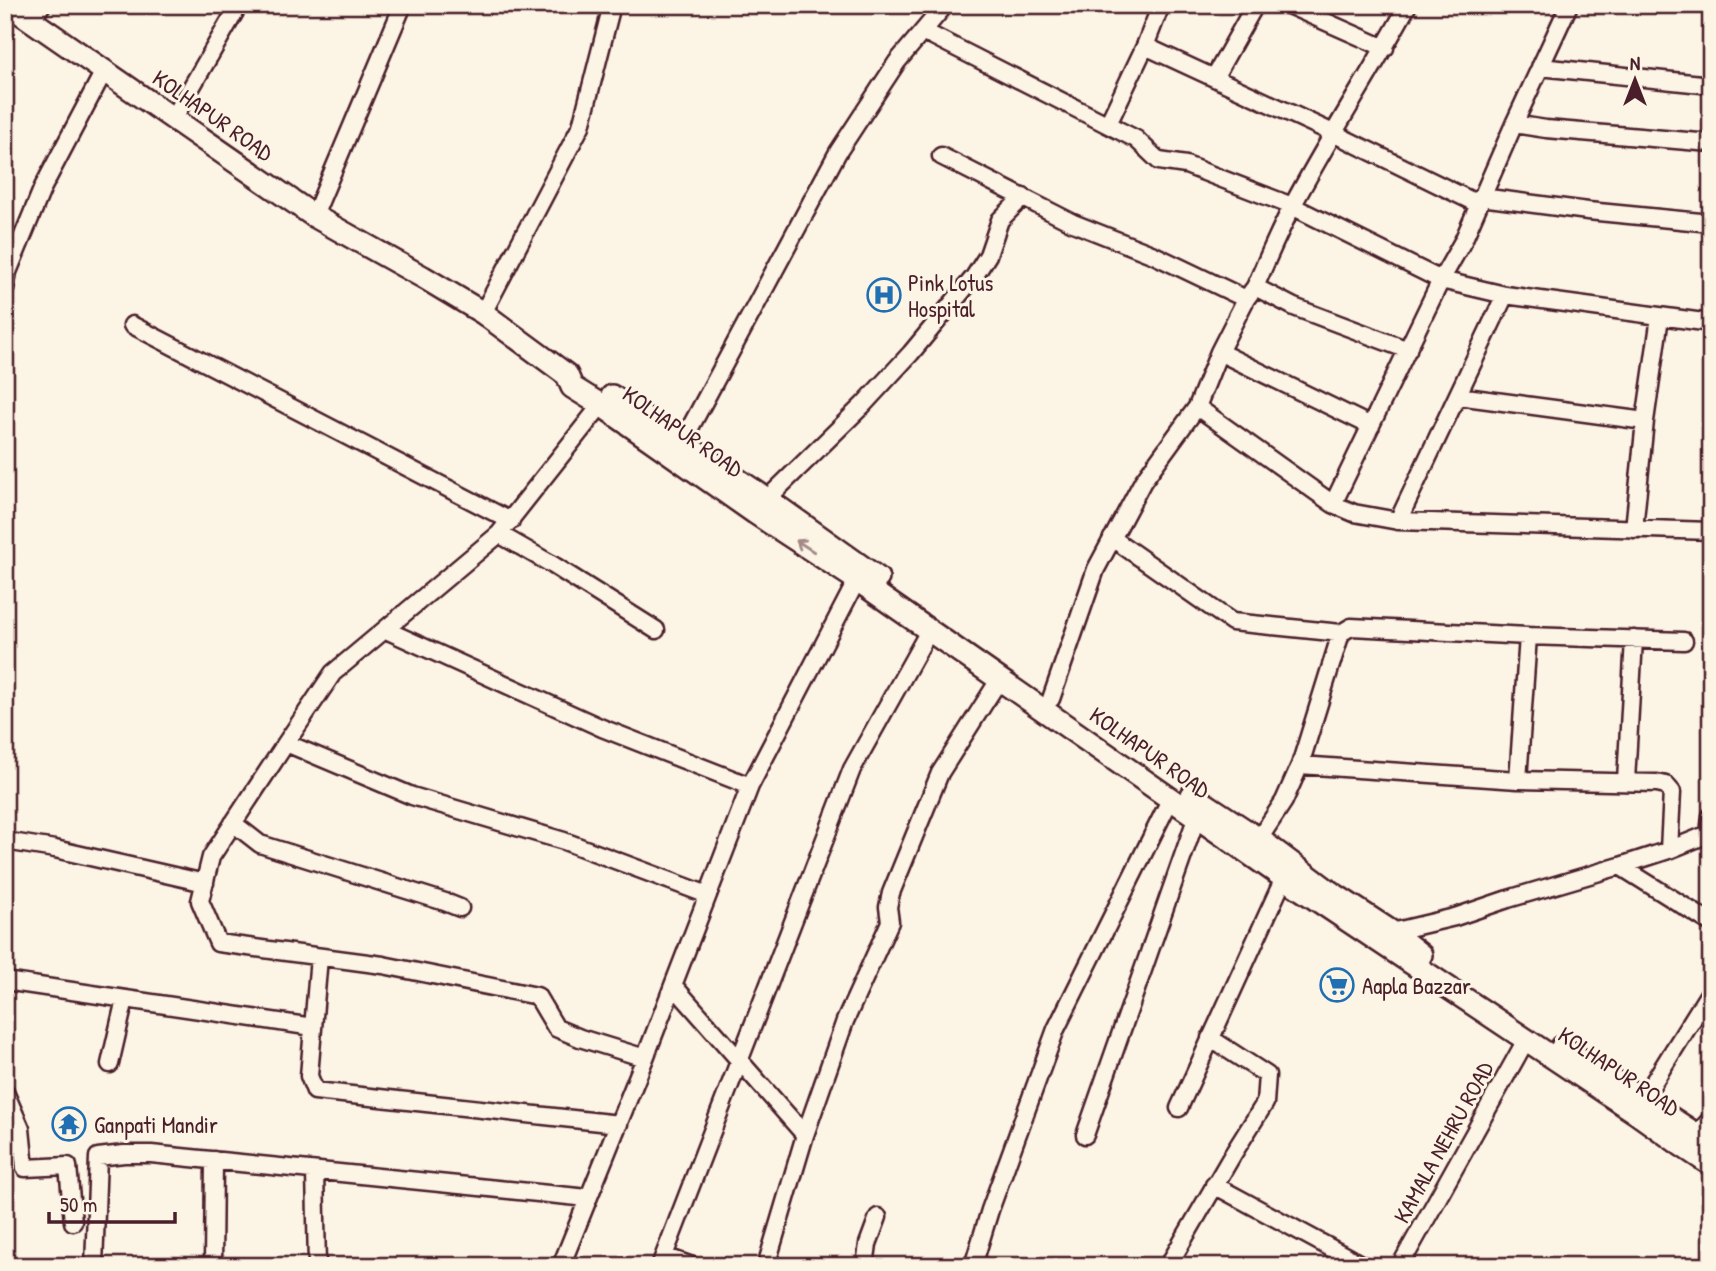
<svg xmlns="http://www.w3.org/2000/svg" width="1716" height="1271" viewBox="0 0 1716 1271" font-family="'Patrick Hand',sans-serif">
<rect width="100%" height="100%" fill="#fcf5e5"/>
<filter id="ink" filterUnits="userSpaceOnUse"><feTurbulence type="fractalNoise" baseFrequency=".0143" numOctaves="2"/><feDisplacementMap in="SourceGraphic" scale="14" xChannelSelector="R" yChannelSelector="G"/><feConvolveMatrix kernelMatrix="1 2 1 2 8 2 1 2 1" color-interpolation-filters="sRGB"/></filter>
<g filter="url(#ink)">
<g fill="none" stroke-linecap="round" stroke-linejoin="round">
<defs>
<path id="minor" d="M1288,5L1385,48
M31,20L42,5
M923,31L1136,139L1159,161L1186,165L1292,206L1441,280L1505,295L1711,323
M1145,46L1333,133L1478,204
M1540,67L1711,85
M1214,78L1255,5
M173,119L239,5
M1108,124L1145,46L1161,5
M1514,124L1546,129L1711,143
M941,156L1073,223L1154,255L1246,299
M1481,197L1588,211L1711,223
M314,216L403,5
M1255,287L1294,307L1408,350
M5,290L8,272L43,187L104,71
M483,313L581,126L612,5
M132,325L511,521
M1219,352L1371,426
M1458,396L1645,421
M601,405L499,534L333,673L286,743L211,857L200,901L218,943L383,965L537,996L556,1028L580,1038L645,1058
M1197,407L1333,504L1354,513L1398,521L1711,531
M677,452L838,152L897,62L945,5
M767,499L863,405L911,353L974,277L988,255L1000,220L1023,197
M1333,504L1441,280L1463,241L1514,124L1569,5
M1398,521L1505,295
M1634,529L1645,421L1660,317
M499,534L553,565L656,630
M1112,538L1232,622L1341,633
M386,630L602,728L750,786
M1051,699L1096,569L1143,481L1197,407L1219,352L1246,299L1255,287C1267,260 1279,231 1293,205C1329,137 1371,73 1408,5
M286,743L412,796L564,841L708,895
M1300,765L1518,780L1657,783L1666,785L1672,792L1669,850
M1518,780L1528,636
M1626,781L1634,639
M233,823L260,844L445,902L460,908
M1709,834L1711,816
M5,841L55,849L205,883
M1256,849L1259,839L1284,801L1300,765L1341,633L1351,627L1528,636L1684,641
M1620,866L1711,923
M1392,932L1455,917L1508,899L1620,866L1669,850L1711,833
M319,957L309,1076L315,1091L619,1124
M5,981L313,1027
M673,985L805,1135
M110,1064L125,999
M5,1092L21,1129L25,1168L68,1166L73,1222
M1643,1099L1711,990
M1179,1108L1284,878
M1697,1134L1711,1119
M1085,1135L1197,816
M315,1171L317,1266
M1214,1185L1364,1266
M664,1256L692,1266
M94,1266L98,1157L124,1154H151L588,1198
M213,1266L214,1160
M561,1266L645,1058L750,786L857,580
M660,1266L852,769L929,631
M766,1266L805,1135L845,1021L890,922L888,907L891,893L940,773L999,680
M865,1266L868,1244L878,1217
M973,1266L990,1210L1056,1029L1171,798
M1168,1266L1233,1154L1265,1103L1267,1075L1210,1038
M1400,1266L1526,1040"/>
<path id="major" d="M9,5L314,216L423,277L483,313L567,375L572,387L601,405L755,513L857,580L1284,878L1636,1113L1681,1145L1711,1165
M612,396L767,499L878,578
M1192,795L1259,839L1326,889L1392,932L1421,955
M1562,1047L1711,1144"/>
</defs>
<use href="#minor" stroke="#4a1f2b" stroke-width="21"/>
<use href="#major" stroke="#4a1f2b" stroke-width="26"/>
<use href="#minor" stroke="#fcf5e5" stroke-width="16"/>
<use href="#major" stroke="#fcf5e5" stroke-width="21"/>
</g>
<defs><path id="oneway-shaft" d="M-6 0H5M1.5-3L5.5 0L1.5 3" fill="none" stroke-width="1.6" stroke-linecap="round" stroke-linejoin="round" transform="scale(1.75)"/></defs>
<use stroke="#a38a88" href="#oneway-shaft" transform="translate(805 546) rotate(-147)"/>
</g>
<defs>
<symbol id="hospital-ring" viewBox="-11 -11 22 22"><circle r="9.5" fill="#fcf5e5" stroke="#1f6fb2" stroke-width="1.5"/><path d="M-5-5h3v3.5h4V-5h3V5h-3V1.5h-4V5h-3Z" fill="#1f6fb2"/></symbol>
<symbol id="supermarket-ring" viewBox="-11 -11 22 22"><circle r="9.5" fill="#fcf5e5" stroke="#1f6fb2" stroke-width="1.5"/><path d="M-6-5.5h2.5l.6 2H6L4.5 2H-2.5L-4.4-4H-6ZM-1.5 3.2a1.3 1.3 0 1 0 .1 0ZM3 3.2a1.3 1.3 0 1 0 .1 0Z" fill="#1f6fb2"/></symbol>
<symbol id="temple-ring" viewBox="-11 -11 22 22"><circle r="9.5" fill="#fcf5e5" stroke="#1f6fb2" stroke-width="1.5"/><path d="M0-6L5-2H3V0L6.5 2.5H4V6H1.5V3h-3V6H-4V2.5H-6.5L-3 0V-2H-5Z" fill="#1f6fb2"/></symbol>
</defs>
<g fill-rule="evenodd">
<use href="#hospital-ring" x="865" y="276" width="38" height="38"/>
<use href="#supermarket-ring" x="1318" y="966" width="38" height="38"/>
<use href="#temple-ring" x="50" y="1105" width="38" height="38"/>
</g>
<g text-anchor="middle" dominant-baseline="central" stroke-width="6" stroke-linejoin="round" paint-order="stroke">
<g font-size="23" fill="#4a1f2b" stroke="#fcf5e5">
<text transform="translate(213 115) rotate(35)">KOLHAPUR ROAD</text>
<text transform="translate(683 431) rotate(35)">KOLHAPUR ROAD</text>
<text transform="translate(1150 752) rotate(35)">KOLHAPUR ROAD</text>
<text transform="translate(1619 1071) rotate(34)">KOLHAPUR ROAD</text>
<text transform="translate(1443 1142) rotate(-61)">KAMALA NEHRU ROAD</text>
</g>
<g font-size="23" fill="#4a1f2b" stroke="#fcf5e5" text-anchor="start">
<text x="908" y="282">Pink Lotus<tspan x="908" dy="26">Hospital</tspan></text>
<text x="1362" y="985">Aapla Bazzar</text>
<text x="94" y="1124">Ganpati Mandir</text>
</g>
</g>
<rect width="1716" height="1271" fill="none" stroke="#fcf5e5" stroke-width="28"/>
<rect x="14" y="14" width="1688" height="1243" fill="none" stroke="#4a1f2b" stroke-width="2.5" filter="url(#ink)"/>
<g transform="translate(1635 80)" stroke="#fcf5e5" stroke-width="5" paint-order="stroke">
<path d="M0-5L12 26L0 18L-12 26Z" fill="#4a1f2b"/>
<text y="-10" font-size="19" font-weight="bold" text-anchor="middle" fill="#4a1f2b">N</text>
</g>
<path d="M49 1212v10h126v-10" fill="none" stroke="#4a1f2b" stroke-width="3.5"/>
<text x="60" y="1212" font-size="21" fill="#4a1f2b" stroke="#fcf5e5" stroke-width="5" paint-order="stroke">50 m</text>
</svg>
